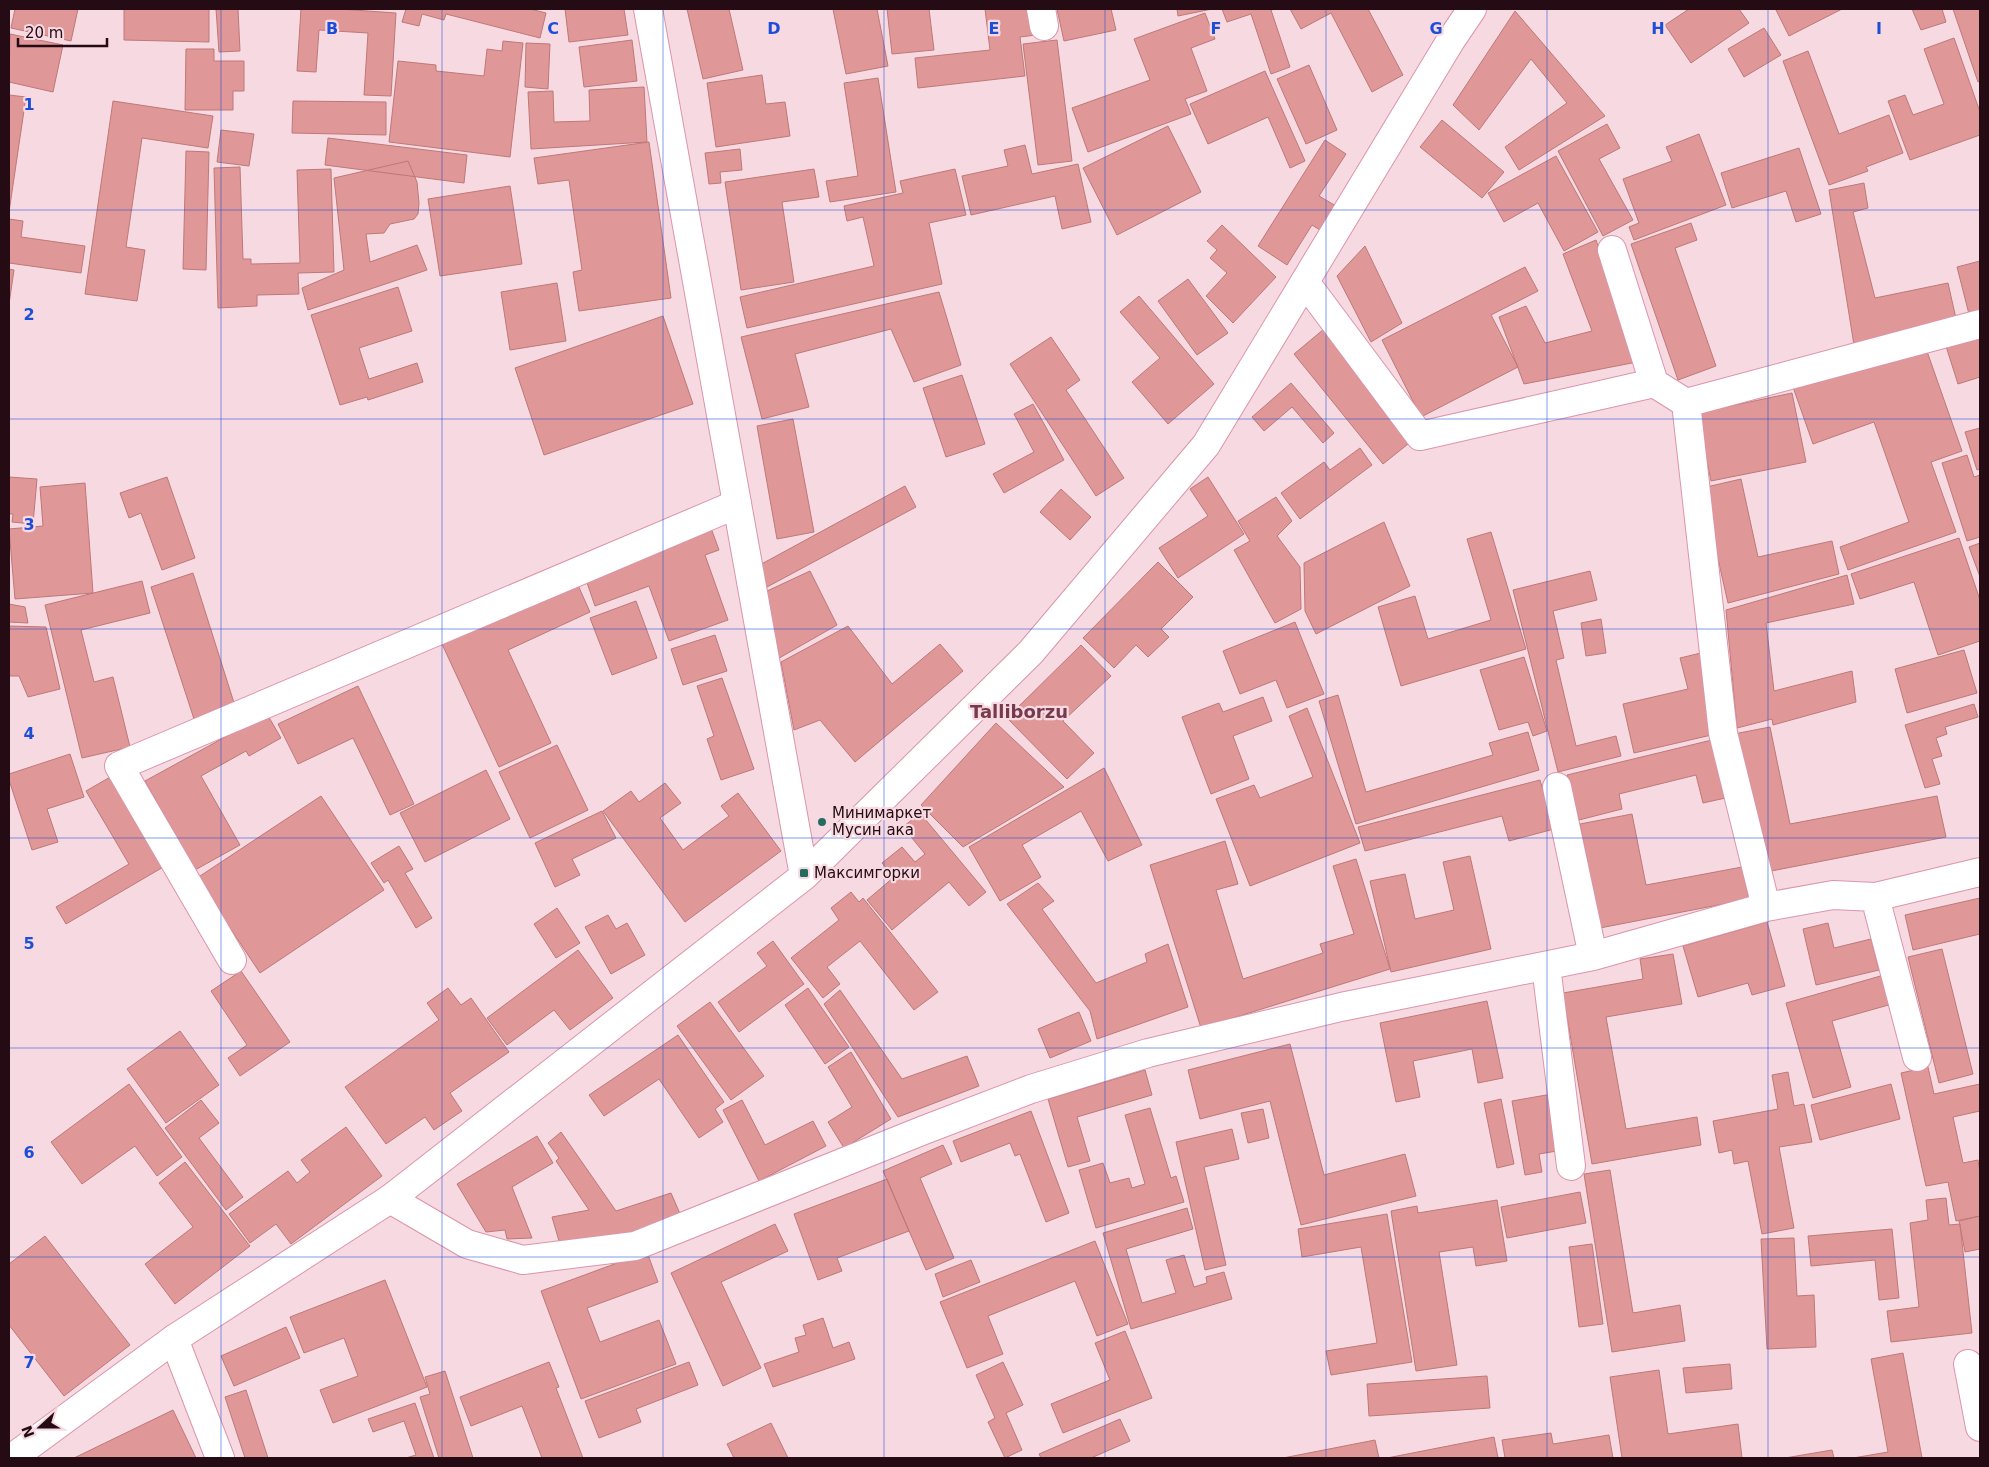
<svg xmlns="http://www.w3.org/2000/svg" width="1989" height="1467" viewBox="0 0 1989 1467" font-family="'DejaVu Sans',sans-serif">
<rect width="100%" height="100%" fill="#f7d9e1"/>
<path fill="#e09797" stroke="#be7878" d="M15,9H78L71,41L11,28Z
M124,9H209V42L124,40Z
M216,9H238L240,51L219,52Z
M301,9H339L396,13L391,96L364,95L368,33L319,30L316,72L297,71Z
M406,9H530L546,13L540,38L446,14L444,20L422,14L419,26L402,22Z
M565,9H624L628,35L569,42Z
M687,9H729L743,70L703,79Z
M833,9H877L888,66L846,74Z
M887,9H929L934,50L892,54Z
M985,9H1034L1036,35L1020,37L1025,76L918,88L915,58L990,50Z
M1057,9H1111L1116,30L1064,41Z
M1177,9H1212L1178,16Z
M1222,9H1275L1271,10L1290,67L1271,74L1251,14L1227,22Z
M1290,9H1368L1403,75L1372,92L1331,13L1301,29Z
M1689,9H1739L1749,23L1691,63L1665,25Z
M1778,9H1842L1789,36L1776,10Z
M1912,9H1942L1946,22L1921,30Z
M1953,9H1980V81L1978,82Z
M1515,11L1605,116L1519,170L1505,147L1567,103L1531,59L1479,130L1453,105Z
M1205,13L1215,39L1191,48L1207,91L1185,99L1191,114L1088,152L1072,108L1150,80L1134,39Z
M1764,28L1781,55L1744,77L1728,49Z
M10,34L63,45L53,92L9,82Z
M1954,38L1980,112V135L1910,160L1888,101L1905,95L1913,115L1944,104L1924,49Z
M632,40L637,81L584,87L579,47Z
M1057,40L1072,161L1038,165L1023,44Z
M503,41L523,43L510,157L389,142L398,61L436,65V71L484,76L487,49L502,51Z
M526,43L550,44L548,89L525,87Z
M186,49H214V61H244V91H233V110H185Z
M1808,51L1839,134L1889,115L1903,153L1866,167L1868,171L1829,185L1783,61Z
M1309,65L1337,130L1306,144L1277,79Z
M1265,71L1305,161L1290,168L1268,117L1208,144L1190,104Z
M762,75L766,104L785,102L790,136L716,147L707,83Z
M878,78L896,192L830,202L826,181L858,176L844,83Z
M644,87L647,142L531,149L528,92L553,91L554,122L590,121L589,90Z
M9,95L26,97L9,212Z
M113,101L213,116L208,148L142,138L126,247L145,250L137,301L85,294Z
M293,101L386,102V135L292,133Z
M1442,120L1504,172L1482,198L1420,147Z
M1607,124L1620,148L1599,159L1633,220L1603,236L1558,151Z
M1168,126L1201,192L1117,235L1083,168Z
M221,130L254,134L249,166L217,162Z
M1699,134L1726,205L1634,240L1629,227L1639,223L1623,179L1672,161L1666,147Z
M328,138L467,155L464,183L325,165Z
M1325,140L1346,154L1319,196L1336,206L1320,230L1312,225L1287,265L1258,246Z
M649,142L671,298L579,311L573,272L582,270L569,180L538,184L534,158Z
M1025,145L1032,174L1078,164L1091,222L1062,229L1055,196L971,215L962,176L1008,166L1004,150Z
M1799,148L1821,214L1796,222L1786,191L1732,208L1721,173Z
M740,149L742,170L720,172L721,183L709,184L705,153Z
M186,151L209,152L206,270L183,269Z
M1556,156L1598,232L1564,251L1538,203L1504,222L1488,193Z
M408,161L417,182L419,203L418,214L414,219L390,224L384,233L366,234L370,262L417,245L427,270L308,310L302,288L344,270L334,178Z
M240,167L243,259H251V264L300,263L297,170L331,169L334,272L298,273L299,294L257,295V306L218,308L214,168Z
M814,169L819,197L782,202L794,282L741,290L725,182Z
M955,169L966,215L929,223L942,284L747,328L740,297L874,266L863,217L847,221L844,206L903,193L900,181Z
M1864,183L1868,208L1853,212L1875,298L1948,283L1957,323L1854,345L1829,190Z
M510,186L522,264L440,276L428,199Z
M9,219L23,221L21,237L85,246L81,273L9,263Z
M1691,223L1697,240L1675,248L1716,366L1678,380L1631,244Z
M1222,225L1276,277L1233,323L1206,296L1227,273L1210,258L1217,250L1207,241Z
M1596,240L1637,362L1524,384L1499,317L1526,306L1545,343L1592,331L1563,254Z
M1365,246L1402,323L1371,342L1337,276Z
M1980,261V315L1970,318L1957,267Z
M1525,267L1538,291L1491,315L1518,367L1421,417L1382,340Z
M9,269L14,270L9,304Z
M1188,279L1228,333L1197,355L1158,301Z
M557,283L566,341L510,350L501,292Z
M398,287L412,331L359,348L369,379L417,363L423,382L368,400L367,397L340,405L311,315Z
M939,292L961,365L914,382L891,329L795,354L809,407L762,419L741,337Z
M1139,296L1214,384L1168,424L1132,382L1160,358L1120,312Z
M663,316L693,404L544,455L515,368Z
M1324,329L1413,440L1383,464L1294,354Z
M1980,332V377L1958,384L1945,343Z
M1051,337L1080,380L1066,390L1124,478L1096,496L1010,364Z
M1923,340L1962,451L1931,462L1956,532L1848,570L1840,547L1909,522L1874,422L1813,444L1793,387Z
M962,375L985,444L946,457L923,388Z
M1291,383L1334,433L1323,443L1292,407L1264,431L1252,417Z
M1792,393L1806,462L1711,481L1697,413Z
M1033,404L1064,460L1004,493L993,474L1034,452L1014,414Z
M793,419L814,532L777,539L757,426Z
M1980,428V469L1977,470L1965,432Z
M1360,448L1372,465L1300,519L1281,493L1324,462L1330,470Z
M1967,455L1974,477L1980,475V537L1967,541L1942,463Z
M9,477L37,479L33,524L12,522L13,514H9Z
M167,477L195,558L162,570L141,513L129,518L120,493Z
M1208,477L1244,534L1178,578L1159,548L1208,516L1190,489Z
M1741,479L1758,557L1832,541L1839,574L1728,603L1702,488Z
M85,483L93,593L15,599L9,529L43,526L40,487Z
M905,486L916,507L767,587L756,567Z
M1061,489L1091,517L1070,540L1040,512Z
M1276,497L1292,521L1277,536L1300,567L1301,609L1275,623L1234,550L1250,541L1238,521Z
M1384,522L1410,586L1316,634L1305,611L1304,563Z
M711,528L719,550L705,555L728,620L669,641L649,586L595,606L584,574Z
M1491,532L1526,649L1401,686L1378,607L1415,596L1428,639L1491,620L1467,539Z
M1959,538L1980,600V641L1938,655L1914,582L1860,599L1851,574Z
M1980,543V577L1969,547Z
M1158,562L1193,597L1161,629L1169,637L1148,657L1136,645L1114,668L1083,638Z
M810,571L837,625L774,661L765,592Z
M1590,571L1597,600L1553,611L1564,658L1556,660L1576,746L1616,736L1621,756L1558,772L1513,590Z
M193,573L235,706L194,719L151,587Z
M1847,575L1854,604L1766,623L1774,691L1852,671L1856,702L1773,725L1772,719L1737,728L1726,610Z
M142,581L150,613L81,630L94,682L113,677L130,747L82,758L45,605Z
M577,583L590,612L508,650L551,743L499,767L442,644Z
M636,601L657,658L612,675L590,618Z
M9,604L25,607L28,623L9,622Z
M1601,619L1606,653L1586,656L1581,623Z
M1295,622L1324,694L1287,708L1276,680L1240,694L1223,651Z
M9,626L46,627L60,689L28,697L19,676H9Z
M848,626L892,684L940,644L963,671L855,762L820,720L794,730L781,662Z
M715,635L727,671L683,685L671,649Z
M1081,645L1111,676L1063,721L1094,753L1067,779L1007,718Z
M1964,650L1977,693L1907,713L1895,669Z
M1701,653L1720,733L1634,753L1623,704L1688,689L1680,658Z
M1524,657L1547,731L1533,736L1528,722L1499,730L1480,670Z
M722,678L754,769L721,780L707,739L714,736L697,686Z
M358,686L414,804L390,815L353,738L298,764L278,724Z
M1338,695L1366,792L1493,755L1489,743L1528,732L1539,770L1356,824L1319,701Z
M1263,697L1272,721L1233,736L1249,779L1211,794L1182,717L1219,703L1223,712Z
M1974,704L1978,717L1945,727L1947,734L1936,738L1942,756L1932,759L1940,784L1925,788L1905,725Z
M1307,708L1360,843L1250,886L1216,799L1254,785L1260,798L1313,777L1289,716Z
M267,714L281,738L249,756L246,751L201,776L240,845L195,870L145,781Z
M996,723L1064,787L963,847L921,805Z
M1770,727L1790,824L1937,796L1946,837L1761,873L1734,734Z
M1716,739L1730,797L1703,803L1696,775L1619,794L1622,809L1579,820L1567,775Z
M557,745L588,810L530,838L499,772Z
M70,754L84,797L47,809L58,842L32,850L9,780V774Z
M1104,768L1142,845L1108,861L1081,811L1022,845L1041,877L1000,901L969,847Z
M486,770L510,819L425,862L400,813Z
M112,776L165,866L66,924L56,907L129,864L86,791Z
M1540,780L1554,829L1509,841L1502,816L1365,851L1358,827Z
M665,783L681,803L660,818L683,850L729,816L721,806L738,793L781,851L685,922L603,811L631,791L639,802Z
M321,796L384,890L260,973L197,878Z
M602,811L616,838L572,859L580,875L555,887L535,843Z
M920,813L986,892L969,906L949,882L892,930L867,900L894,877L882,863L902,847L915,862L925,854L903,827Z
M1632,814L1646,885L1742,867L1749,899L1600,928L1580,824Z
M1225,841L1238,884L1216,890L1243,979L1323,953L1320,944L1354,934L1333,866L1356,859L1390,969L1201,1028L1150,865Z
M399,846L413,869L405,873L432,918L416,928L388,880L384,883L371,863Z
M1470,856L1491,949L1391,972L1370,881L1405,874L1415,919L1454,910L1443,862Z
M1038,883L1054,901L1042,909L1096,983L1147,962L1145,954L1168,944L1188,1007L1097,1039L1090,1011L1007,904Z
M851,892L859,902L863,898L938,992L914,1010L860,941L827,967L840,984L823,998L791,958L839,920L831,908Z
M1980,898V934L1913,950L1905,915Z
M557,908L580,943L556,958L534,924Z
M608,915L616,929L627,923L645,955L611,974L585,927Z
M1767,922L1785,986L1752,995L1748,983L1698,997L1683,946Z
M1828,923L1834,948L1871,939L1879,970L1816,985L1803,929Z
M773,941L804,984L739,1032L718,1002L767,966L757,953Z
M1942,949L1973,1074L1939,1083L1908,957Z
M578,950L613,998L570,1030L554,1010L507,1045L487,1018Z
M1673,954L1682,1004L1606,1017L1626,1129L1697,1117L1701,1145L1592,1164L1563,993L1643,979L1640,959Z
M241,971L290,1042L240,1076L228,1058L247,1045L211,991Z
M1884,975L1892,1004L1832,1021L1851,1087L1813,1098L1786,1003Z
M448,988L461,1005L471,998L509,1052L450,1093L462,1111L434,1130L425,1117L386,1144L345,1087L439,1020L427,1003Z
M808,988L849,1047L825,1064L785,1005Z
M840,990L902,1079L967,1056L979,1086L898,1117L824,1004Z
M1487,1001L1503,1078L1478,1083L1472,1049L1413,1061L1420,1097L1396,1102L1380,1023Z
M710,1002L764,1076L731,1100L677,1026Z
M1079,1012L1091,1041L1050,1058L1038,1029Z
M180,1031L219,1085L166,1123L127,1069Z
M678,1035L724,1102L715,1109L723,1122L699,1138L659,1079L604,1116L589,1095Z
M1290,1044L1324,1175L1405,1154L1416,1196L1301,1225L1270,1101L1200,1119L1188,1070Z
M851,1052L891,1119L844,1148L828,1122L852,1107L828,1067Z
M1928,1067L1934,1094L1980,1084V1111L1953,1117L1963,1163L1978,1160L1980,1173V1216L1956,1221L1948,1182L1926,1186L1901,1073Z
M1145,1070L1152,1095L1077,1117L1090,1161L1068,1167L1048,1099Z
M1788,1072L1794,1106L1804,1104L1812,1142L1779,1147L1794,1228L1762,1234L1748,1161L1734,1164L1732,1150L1719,1153L1713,1121L1778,1109L1772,1075Z
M129,1084L182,1157L157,1176L135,1146L82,1184L51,1142Z
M1891,1084L1900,1119L1820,1140L1811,1105Z
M1552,1094L1563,1150L1539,1154L1542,1172L1525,1175L1512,1101Z
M1501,1099L1514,1164L1497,1168L1484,1103Z
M201,1100L219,1123L199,1138L243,1197L226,1210L165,1128Z
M742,1100L765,1145L813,1121L826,1146L759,1181L723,1110Z
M1150,1108L1171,1178L1176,1176L1184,1202L1096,1228L1079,1170L1103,1163L1110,1183L1129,1178L1132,1188L1145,1184L1125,1115Z
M1263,1109L1269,1138L1248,1143L1241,1113Z
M1031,1111L1069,1213L1046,1222L1020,1154L1015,1156L1010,1143L961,1162L953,1141Z
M346,1127L382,1176L291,1244L276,1224L250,1243L229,1214L288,1171L297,1183L310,1172L301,1160Z
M1232,1129L1239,1159L1204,1167L1226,1265L1205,1270L1176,1142Z
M561,1132L616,1211L671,1193L681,1216L613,1239L559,1241L552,1217L589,1210L556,1161L559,1158L548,1143Z
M537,1136L553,1163L512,1187L532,1238L507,1239L505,1230L486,1232L457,1184Z
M943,1145L952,1164L920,1178L954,1258L926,1270L883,1171Z
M185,1162L250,1246L175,1304L145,1264L193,1227L159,1183Z
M1610,1170L1633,1313L1680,1305L1685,1341L1612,1352L1584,1174Z
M887,1179L909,1231L837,1258L842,1271L818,1280L794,1214Z
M1580,1192L1586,1223L1507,1238L1501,1207Z
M1946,1198L1949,1225L1960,1224L1972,1333L1891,1342L1887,1311L1919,1307L1910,1223L1928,1220L1926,1200Z
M1497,1200L1507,1261L1476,1266L1473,1247L1439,1252L1457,1365L1416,1371L1391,1211L1417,1206L1418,1213Z
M1187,1208L1193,1229L1126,1249L1142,1303L1176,1293L1166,1260L1184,1255L1194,1287L1207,1283L1206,1277L1224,1272L1232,1299L1131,1329L1103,1233Z
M1387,1214L1412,1362L1331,1375L1326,1351L1377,1343L1361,1247L1302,1257L1298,1229Z
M1980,1216V1249L1965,1252L1959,1221Z
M775,1224L788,1251L721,1282L761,1368L723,1386L671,1273Z
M1892,1229L1899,1298L1879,1300L1875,1260L1811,1266L1808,1236Z
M45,1236L130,1345L64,1396L9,1325V1264Z
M1794,1238L1797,1296L1814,1295L1816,1347L1767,1349L1761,1239Z
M1095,1241L1128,1324L1097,1336L1075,1281L988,1316L1003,1354L967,1368L940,1302Z
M1592,1244L1603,1324L1579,1327L1569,1247Z
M647,1252L658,1282L587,1308L600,1342L659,1320L676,1364L581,1399L541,1291Z
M971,1260L980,1282L943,1297L935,1274Z
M385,1280L427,1387L333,1423L320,1390L358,1376L344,1338L304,1353L290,1317Z
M823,1318L833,1348L849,1342L855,1359L773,1387L764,1364L799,1352L795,1338L806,1335L803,1325Z
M286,1327L300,1358L234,1386L221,1356Z
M1125,1331L1152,1398L1063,1433L1051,1404L1110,1380L1095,1343Z
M1903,1353L1922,1458H1853L1888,1452L1871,1359Z
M549,1362L559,1387L556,1388L583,1458H542L522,1406L471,1426L460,1397Z
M689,1362L698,1385L636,1409L641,1422L599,1438L585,1401Z
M1003,1362L1023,1405L1006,1413L1022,1450L1005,1458L988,1422L995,1418L976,1375Z
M1730,1364L1732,1389L1686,1393L1683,1368Z
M1659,1370L1668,1434L1738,1424L1742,1458H1622L1610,1377Z
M445,1371L473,1458H439L420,1397L430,1394L425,1377Z
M1487,1376L1490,1408L1369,1416L1367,1384Z
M246,1390L268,1458H245L225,1397Z
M415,1403L434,1458H406L416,1455L404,1421L373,1432L368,1419Z
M173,1410L196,1458H74Z
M1120,1419L1130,1441L1091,1458H1041L1039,1454Z
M771,1423L788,1458H734L727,1444Z
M1551,1433L1553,1444L1609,1435L1613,1458H1505L1502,1440Z
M1494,1437L1498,1458H1387Z
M1375,1440L1379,1458H1283Z
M1832,1450L1834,1458H1785Z"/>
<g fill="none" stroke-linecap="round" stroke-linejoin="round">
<defs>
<path id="street" d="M1041,9L1044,26
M1612,250L1654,383
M1305,282L1420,436L1654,383L1686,403L1980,324
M1686,403L1723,733L1766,907
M1557,787L1593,956
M1875,897L1917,1057
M232,960L119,766L737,504
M1546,966L1571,1166
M390,1199L467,1244L523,1260L635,1246L924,1130L1031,1089L1148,1053L1341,1007L1593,956L1766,907L1833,895L1875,897L1980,872
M174,1339L220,1458
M1968,1364L1980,1427"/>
<path id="secondary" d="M648,9L804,876
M12,1458L174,1339L390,1199L804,876L1031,652L1206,445L1451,40L1472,9"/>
</defs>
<use href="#street" stroke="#db95aa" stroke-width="30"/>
<use href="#secondary" stroke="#db95aa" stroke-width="30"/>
<use href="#street" stroke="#fff" stroke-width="28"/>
<use href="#secondary" stroke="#fff" stroke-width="28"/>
</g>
<path fill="none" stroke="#1d4ed8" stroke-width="1" stroke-opacity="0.55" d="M221,9V1458M442,9V1458M663,9V1458M884,9V1458M1105,9V1458M1326,9V1458M1547,9V1458M1768,9V1458M9,210H1980M9,419H1980M9,629H1980M9,838H1980M9,1048H1980M9,1257H1980"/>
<g fill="#256b5f" stroke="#f7d9e1" stroke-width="2">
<circle cx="822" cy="822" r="5"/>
<rect x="799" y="868" width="10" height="10" rx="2.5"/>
</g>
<g text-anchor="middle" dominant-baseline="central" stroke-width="4.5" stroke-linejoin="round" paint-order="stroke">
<g font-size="15" fill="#240b14" stroke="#f7d9e1" text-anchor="start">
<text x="832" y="813">Минимаркет<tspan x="832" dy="17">Мусин ака</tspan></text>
<text x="814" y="873">Максимгорки</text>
</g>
<g font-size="18" font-weight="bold" fill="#76394e" stroke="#f7d9e1">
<text x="1019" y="711">Talliborzu</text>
</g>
</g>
<g font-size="16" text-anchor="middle" font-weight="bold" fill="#1d4ed8" stroke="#f7d9e1" stroke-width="4.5" stroke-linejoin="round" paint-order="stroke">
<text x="332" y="34">B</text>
<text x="553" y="34">C</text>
<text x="774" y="34">D</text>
<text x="994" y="34">E</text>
<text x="1216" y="34">F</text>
<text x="1436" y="34">G</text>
<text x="1658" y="34">H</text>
<text x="1879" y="34">I</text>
<text x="29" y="110">1</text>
<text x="29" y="320">2</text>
<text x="29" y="530">3</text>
<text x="29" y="739">4</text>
<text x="29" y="949">5</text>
<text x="29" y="1158">6</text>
<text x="29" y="1368">7</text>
</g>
<rect width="1989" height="1467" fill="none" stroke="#240b14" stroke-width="20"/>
<g transform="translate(40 1427) rotate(249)" stroke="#f7d9e1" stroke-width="4" paint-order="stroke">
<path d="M0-4L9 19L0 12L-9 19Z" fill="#240b14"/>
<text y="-8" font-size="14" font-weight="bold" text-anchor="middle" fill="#240b14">N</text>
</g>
<path d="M18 38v8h89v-8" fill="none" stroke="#240b14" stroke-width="2.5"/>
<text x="25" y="38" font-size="15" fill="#240b14" stroke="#f7d9e1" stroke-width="4" paint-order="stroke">20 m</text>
</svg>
